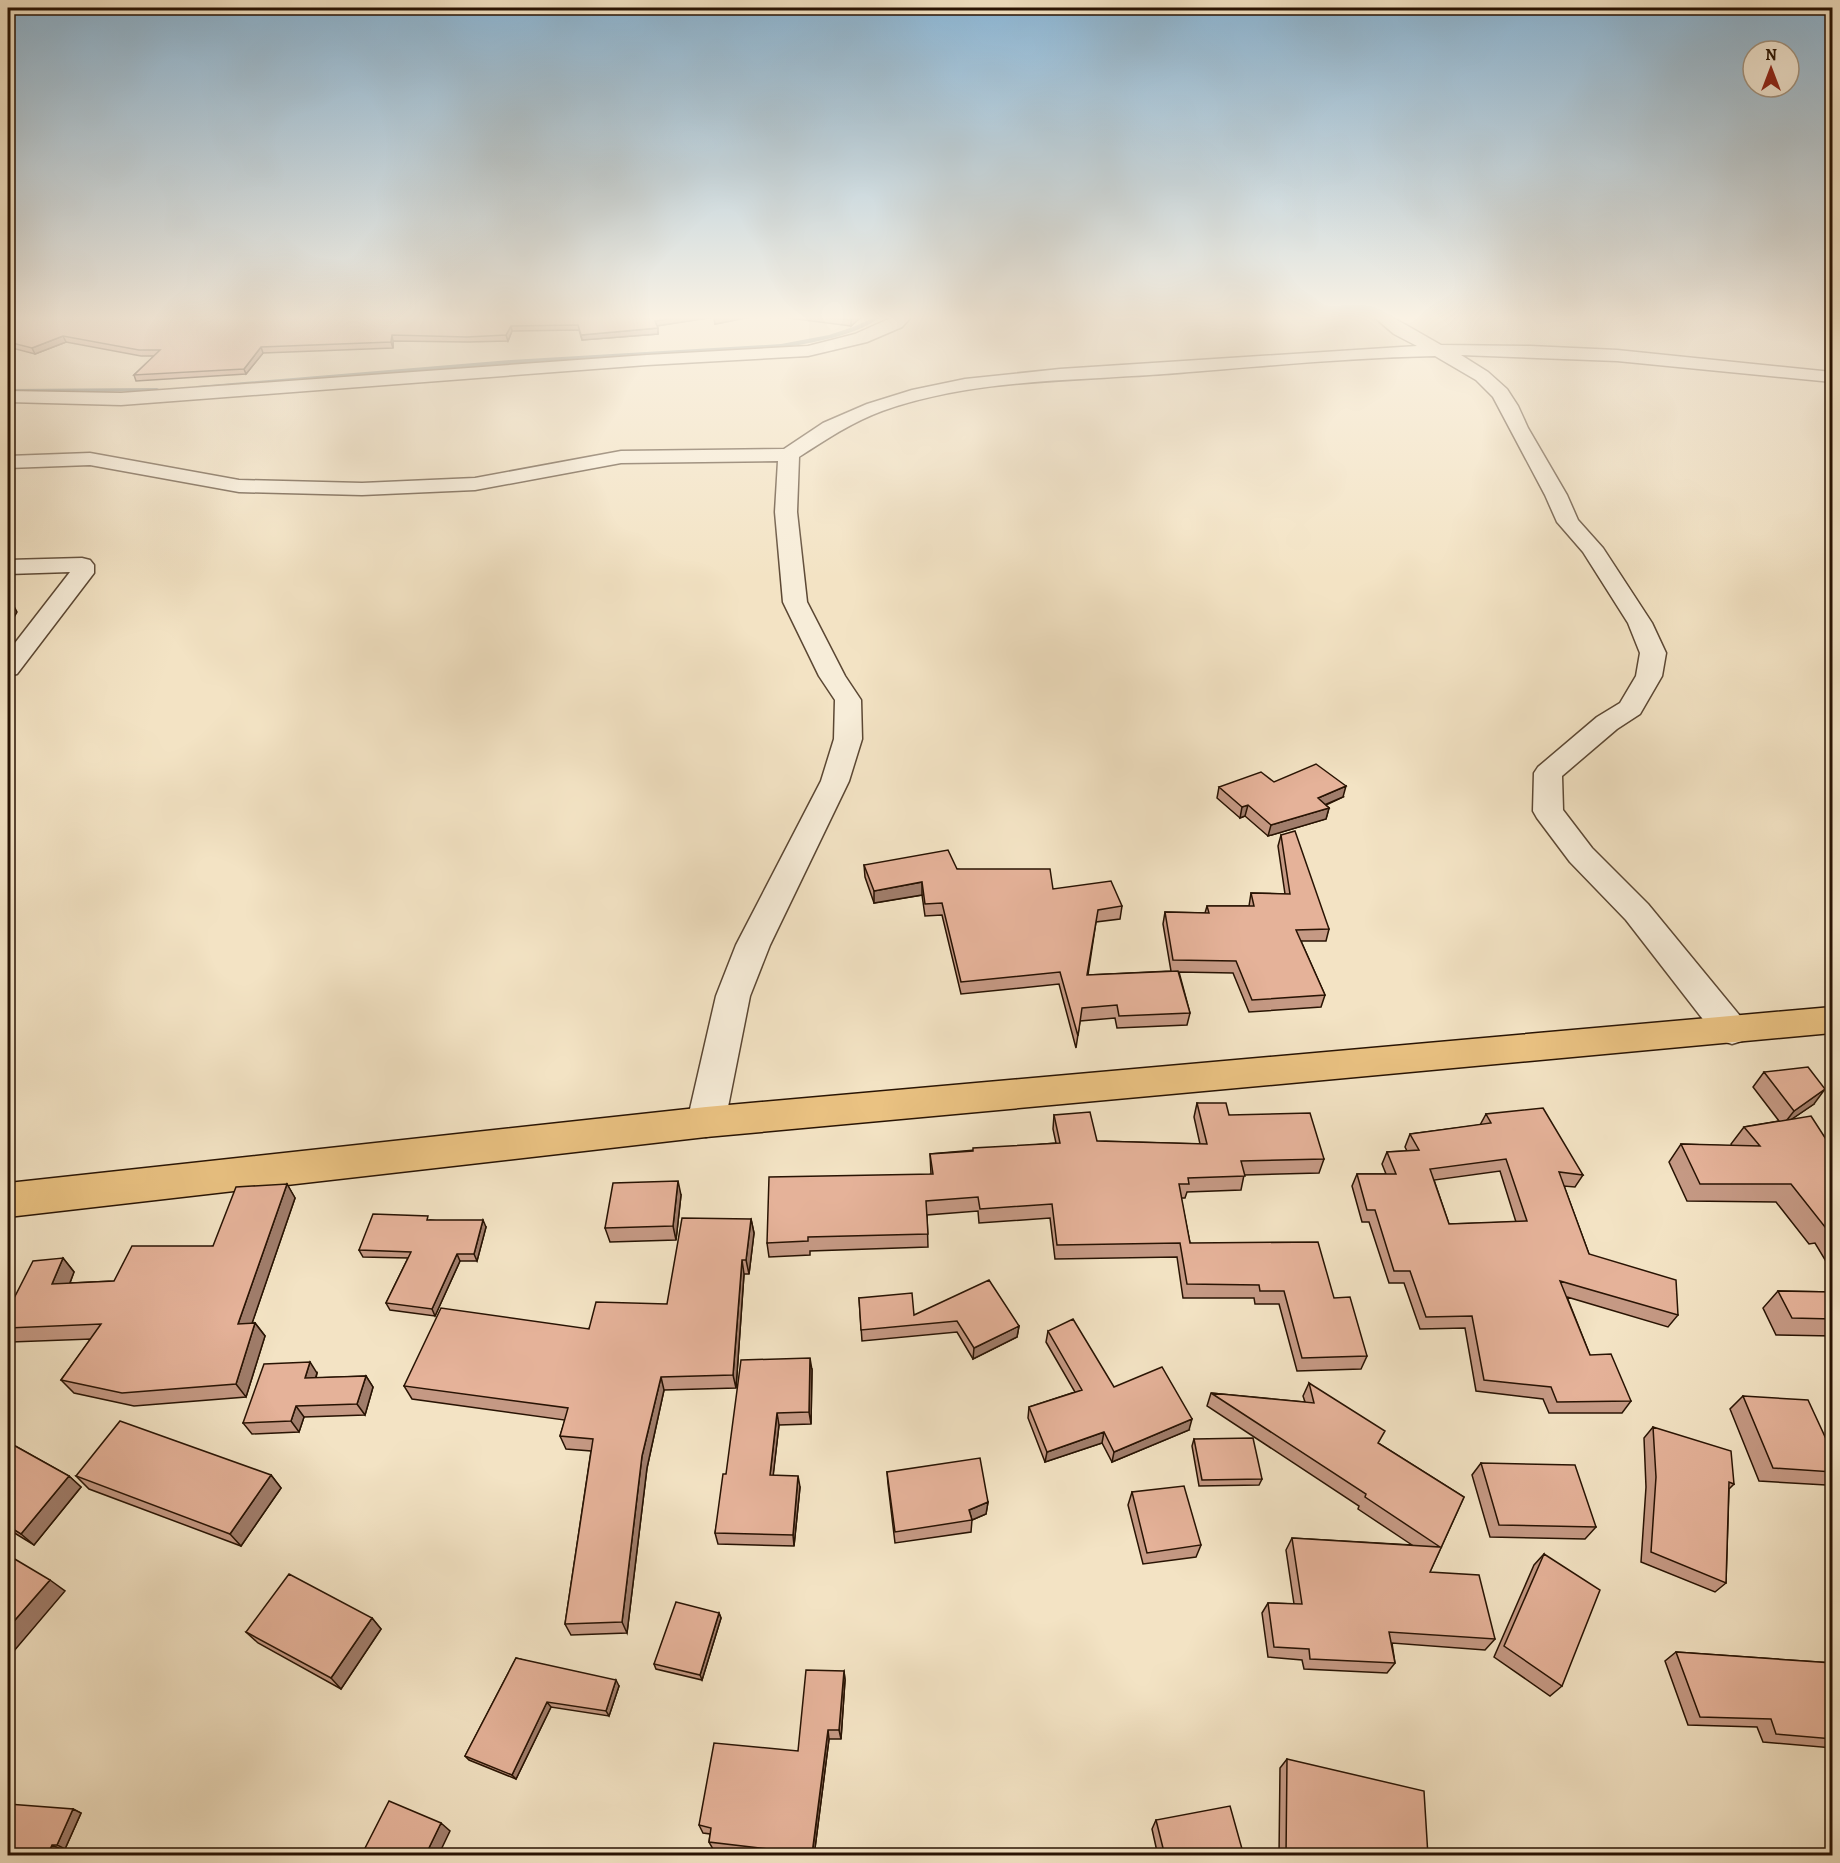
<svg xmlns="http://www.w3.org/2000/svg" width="1840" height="1863" viewBox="0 0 1840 1863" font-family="Alegreya,serif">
<rect width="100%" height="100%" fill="#f3e3c4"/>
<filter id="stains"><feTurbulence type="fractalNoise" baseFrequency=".00333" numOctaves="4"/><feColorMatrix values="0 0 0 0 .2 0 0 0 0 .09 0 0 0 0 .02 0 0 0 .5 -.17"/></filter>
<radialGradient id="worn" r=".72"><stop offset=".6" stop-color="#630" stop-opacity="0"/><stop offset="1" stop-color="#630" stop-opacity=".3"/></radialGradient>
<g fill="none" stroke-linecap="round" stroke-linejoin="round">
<path fill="#6f7873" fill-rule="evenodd" d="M875,317H881C853,337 814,342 781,348L511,364L197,390L194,388L197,386L511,360L781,344L829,335L853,327Z
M157,388L159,389V391L8,393V389Z"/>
<defs>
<path id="minor" d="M893,317H911L902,327L867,342L808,356L647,365L121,405L8,402V391L121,393L647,355L808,346L855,334Z
M1374,317H1392L1441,345L1530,346L1617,350L1832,372V382L1617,361L1461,355L1488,372L1507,389L1518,406L1528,428L1567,495L1578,520L1603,548L1652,623L1666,653L1662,676L1640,714L1617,729L1562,776L1563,810L1592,848L1648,904L1745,1022L1750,1031L1745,1040L1732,1044L1719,1040L1626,920L1570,862L1537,818L1533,811L1534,773L1538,767L1597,717L1620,703L1636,676L1640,653L1628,623L1583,552L1557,522L1545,495L1493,397L1476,380L1435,356C1344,358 1254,367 1164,374C1070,381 972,379 882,411C852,422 825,440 799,457L797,512L807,602L845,676L861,700L862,739L849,781L770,945L750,996L725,1122L719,1133L706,1137L693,1133L687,1122L716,996L736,945L821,781L834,739L835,700L819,676L783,602L775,512L778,461L621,463L475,490L362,495L239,492L90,465L8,468V456L90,453L239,480L362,483L475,478L621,451L784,449L823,423L867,404L912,390L965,379L1060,369L1417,346L1394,334Z
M82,558L90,560L94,565V573L17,674L8,676V652L70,572L8,574V560Z"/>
<path id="major" d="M1832,1007V1033L706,1137L8,1217V1183L706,1107Z"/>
</defs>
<use href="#minor" stroke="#5b4733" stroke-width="3"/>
<use href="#major" stroke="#281303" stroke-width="3"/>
<use href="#minor" fill="#f7edd9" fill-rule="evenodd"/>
<use href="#major" fill="#eac282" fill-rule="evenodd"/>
</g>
<path fill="#c59984" stroke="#281303" stroke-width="1.5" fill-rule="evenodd" d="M8,317H750L715,324L714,317L657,326L658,334L582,340L579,330L512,331L508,341L468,342L393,341V348L263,353L246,374L136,381L134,375L154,356H141L66,342L35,354L8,347Z
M781,317H861L851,326Z
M1274,782L1343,797L1326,805L1329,808L1326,819L1268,836L1245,816L1240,818L1217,798L1219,787Z
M1281,835L1329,929L1326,941H1301L1325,995L1321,1007L1249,1012L1233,973L1179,972L1190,1013L1187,1025L1117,1028L1115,1018L1080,1021L1076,1048L1059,984L961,994L942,915L925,916L922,895L874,903L865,877L864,865L957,869L1053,889L1122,906L1120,919L1096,922L1088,975L1171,971L1163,924L1165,912L1205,913L1207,906H1249L1251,893L1285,894L1278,846Z
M1764,1072L1814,1104L1792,1119L1833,1150V1273L1815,1243L1809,1244L1776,1202L1687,1201L1669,1162L1681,1144L1732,1146L1731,1144L1744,1127L1779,1121L1753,1087Z
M1197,1103L1229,1115L1324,1159L1319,1173L1244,1175L1241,1190L1187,1192L1185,1198H1181L1190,1243L1334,1298L1367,1356L1361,1369L1297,1371L1279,1304H1255L1254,1298H1183L1177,1257L1055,1259L1050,1218L979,1223L978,1211L927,1215L928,1247L810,1251V1255L769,1257L767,1243L931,1174L930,1154L1056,1143L1053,1129L1054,1115L1097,1141L1200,1144L1194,1117Z
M1486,1114L1583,1175L1575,1187L1564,1186L1589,1254L1678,1315L1668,1327L1567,1297L1590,1355L1631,1401L1622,1413H1549L1543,1399L1476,1391L1465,1328L1420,1329L1404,1283H1389L1369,1222H1362L1352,1186L1357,1174H1386L1382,1164L1387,1152L1407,1151L1405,1147L1410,1134L1480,1125ZM1500,1171L1516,1222L1449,1224L1434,1180Z
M287,1184L295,1198L252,1323H255L265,1336L246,1397L134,1406L74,1393L61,1380L91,1339L11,1342L8,1338V1310L63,1258L74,1272L70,1283L114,1281L213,1246Z
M681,1195L676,1240L610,1242L605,1228Z
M751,1219L754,1233L749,1274H744L736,1388L664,1390L647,1468L627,1633L571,1635L565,1624L591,1451L566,1449L560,1436L565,1420L412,1399L404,1386L667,1304Z
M430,1220L486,1227L477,1261H460L435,1316L390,1310L386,1303L408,1258L363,1257L359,1250Z
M1778,1291L1833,1292V1336L1776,1335L1763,1308Z
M859,1298L914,1315L1019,1326L1017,1337L973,1359L957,1332L862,1341Z
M1048,1331L1114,1387L1189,1430L1112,1462L1102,1443L1045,1462L1028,1418L1029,1407L1075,1392L1046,1342Z
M812,1370L811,1424L779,1425L773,1475L800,1487L794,1546L718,1544L715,1533L726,1474Z
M317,1373L316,1378L366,1376L373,1387L365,1415L304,1417L299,1432L252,1434L243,1423Z
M1309,1383L1378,1443L1464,1497L1430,1572L1495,1639L1485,1650L1392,1643L1395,1663L1387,1673L1304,1669L1302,1660L1268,1657L1262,1613L1268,1603L1294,1604L1286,1550L1292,1538L1412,1545L1358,1509L1359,1506L1207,1406L1211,1393L1305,1402L1303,1396Z
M1743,1396L1833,1454V1480L1826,1485L1759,1481L1730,1409Z
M1653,1427L1734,1484L1729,1489L1726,1583L1715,1592L1641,1562L1646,1487L1644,1438Z
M1194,1439L1262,1479L1259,1485L1199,1486L1192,1446Z
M8,1442L69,1476L81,1487L34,1545L8,1529Z
M1481,1463L1596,1527L1585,1539L1490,1537L1472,1475Z
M887,1472L988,1502L986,1514L972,1520L971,1532L895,1543L888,1484Z
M271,1475L281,1488L241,1546L89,1489L76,1476Z
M1132,1492L1201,1545L1196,1557L1143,1564L1128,1505Z
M1544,1554L1562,1686L1550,1696L1494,1657L1534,1565Z
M719,1613L721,1618L702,1680L656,1669L654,1664Z
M372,1618L381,1629L341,1689L258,1643L246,1632Z
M1676,1652L1833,1663V1748L1763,1742L1757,1727L1688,1725L1665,1661Z
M516,1658L619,1686L609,1716L551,1707L516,1779L469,1760L465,1756Z
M844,1671L845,1680L841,1739H829L814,1856H765L713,1849L709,1842L710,1834L703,1833L699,1825L798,1751Z
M1287,1759L1428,1856H1279L1280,1768Z
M73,1809L81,1813L65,1849H61L57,1856H8Z
M1156,1820L1244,1856H1158L1152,1829Z"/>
<path fill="#a07d6b" stroke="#281303" stroke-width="1.5" d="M681,317H714L656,326L655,321Z
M720,317H750L715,324L714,318Z
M855,317H861L851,326V320Z
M511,326L512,331L508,341L506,335Z
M658,328V334L582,340L581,335Z
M392,335L393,341V348L391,342Z
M63,336L66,342L35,354L32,348Z
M261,347L263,353L246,374L244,369Z
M9,597L17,612L8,628V599Z
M1346,786L1343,797L1315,809L1318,798Z
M1248,805L1245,816L1240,818L1242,807Z
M1329,808L1326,819L1268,836L1271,825Z
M922,882V895L874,903V891Z
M1825,1089L1814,1104L1783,1125L1794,1111Z
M678,1181L681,1195L676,1240L673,1226Z
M287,1184L295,1198L247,1338L238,1324Z
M751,1219L754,1233L749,1274L746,1260Z
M483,1220L486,1227L477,1261L474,1254Z
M457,1254L460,1261L435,1316L432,1309Z
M63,1258L74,1272L64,1298L52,1284Z
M742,1260L744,1274L736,1388L733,1375Z
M255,1323L265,1336L246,1397L236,1384Z
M1019,1326L1017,1337L973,1359L974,1348Z
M810,1358L812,1370L811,1424L809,1412Z
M310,1362L317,1373L312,1389L305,1378Z
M366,1376L373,1387L365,1415L357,1404Z
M661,1377L664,1390L647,1468L627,1633L622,1622L642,1456Z
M296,1406L304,1417L299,1432L291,1421Z
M777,1413L779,1425L772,1486L770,1475Z
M1192,1419L1189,1430L1112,1462L1114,1452Z
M1104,1432L1102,1443L1045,1462L1047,1452Z
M271,1475L281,1488L241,1546L230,1534Z
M69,1476L81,1487L34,1545L21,1534Z
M798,1476L800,1487L794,1546L793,1535Z
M988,1502L986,1514L972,1520L969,1510Z
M50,1580L65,1591L8,1658V1628Z
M719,1613L721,1618L702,1680L700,1675Z
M372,1618L381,1629L341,1689L331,1678Z
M844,1671L845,1680L841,1739L839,1730Z
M616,1680L619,1686L609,1716L606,1711Z
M547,1702L551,1707L516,1779L512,1775Z
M828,1730L829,1739L814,1856H812Z
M73,1809L81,1813L65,1849L57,1845Z
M441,1823L450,1831L438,1856H425Z
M52,1845L61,1849L57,1856H47Z"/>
<path fill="#e5b299" stroke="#281303" stroke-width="1.5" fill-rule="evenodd" d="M8,317H681L655,321L658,328L581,335L578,325L511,326L506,335L467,337L392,335L391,342L261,347L244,369L134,375L160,350H139L63,336L32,348L8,342Z
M825,317H855L851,320Z
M1316,764L1346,786L1318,798L1329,808L1271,825L1248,805L1242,807L1219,787L1261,772L1274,782Z
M1295,831L1329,929L1296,930L1325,995L1252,1000L1236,961L1173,960L1165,912L1209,913L1207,906H1254L1251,893L1290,894L1281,835Z
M948,850L957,869H1050L1053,889L1111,881L1122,906L1098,910L1087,975L1178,971L1190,1013L1119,1016L1117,1005L1082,1008L1078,1036L1060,972L961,982L942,903L925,904L922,882L874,891L864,865Z
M1808,1067L1825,1089L1794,1111L1764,1072Z
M1197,1103H1226L1229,1115L1310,1113L1324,1159L1241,1161L1245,1176L1188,1178L1189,1184H1179L1190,1243L1318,1242L1334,1298L1350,1297L1367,1356L1302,1358L1284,1291H1260L1259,1285L1187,1284L1180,1243L1057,1245L1052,1204L980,1209L978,1197L926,1201L928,1234L808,1237V1241L767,1243L769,1177L933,1174L930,1154L973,1151V1148L1060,1143L1054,1115L1090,1112L1097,1141L1207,1144Z
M1543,1108L1583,1175L1559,1172L1589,1254L1676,1280L1678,1315L1560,1281L1590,1355L1611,1354L1631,1401L1557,1402L1551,1387L1484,1380L1472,1316L1426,1317L1410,1271H1394L1375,1210H1367L1357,1174H1396L1387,1152L1419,1150L1410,1134L1491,1123L1486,1114ZM1506,1159L1527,1221L1449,1224L1430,1169Z
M1811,1116L1833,1150V1228L1831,1226L1825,1227L1791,1184H1700L1681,1144L1760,1146L1744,1127Z
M678,1181L673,1226L605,1228L613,1183Z
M287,1184L238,1324L255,1323L236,1384L122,1393L61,1380L101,1324L8,1328V1310L33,1261L63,1258L52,1284L114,1281L132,1246H213L236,1187Z
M373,1214L428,1216L427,1220H483L474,1254H457L432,1309L386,1303L411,1252L359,1250Z
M682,1218L751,1219L746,1260H742L733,1375L661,1377L642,1456L622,1622L565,1624L593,1439L560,1436L568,1408L404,1386L441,1308L589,1329L596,1302L667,1304Z
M989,1280L1019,1326L974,1348L957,1321L861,1330L859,1298L912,1293L914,1315Z
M1778,1291L1833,1292V1319L1792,1318Z
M1073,1319L1114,1387L1162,1367L1192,1419L1114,1452L1104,1432L1047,1452L1029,1407L1082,1390L1048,1331Z
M810,1358L809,1412L777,1413L770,1475L798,1476L793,1535L715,1533L723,1474H726L741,1360Z
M310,1362L305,1378L366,1376L357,1404L296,1406L291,1421L243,1423L264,1364Z
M1309,1383L1385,1431L1378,1443L1464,1497L1430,1572L1479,1575L1495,1639L1389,1632L1395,1663L1310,1659L1309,1649L1274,1647L1268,1603L1302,1604L1292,1538L1440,1547L1365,1497L1366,1494L1211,1393L1314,1403Z
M1743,1396L1808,1400L1833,1454V1472L1773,1468Z
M120,1421L271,1475L230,1534L76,1476Z
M1653,1427L1731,1451L1734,1484L1729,1482L1726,1583L1651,1552L1656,1477Z
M1253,1438L1262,1479L1202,1480L1194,1439Z
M8,1442L69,1476L21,1534L8,1526Z
M980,1458L988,1502L969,1510L972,1520L895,1532L887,1472Z
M1481,1463L1575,1465L1596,1527L1499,1525Z
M1184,1486L1201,1545L1147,1553L1132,1492Z
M1544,1554L1600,1590L1562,1686L1504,1646Z
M8,1555L50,1580L8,1628Z
M289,1574L372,1618L331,1678L246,1632Z
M676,1602L719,1613L700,1675L654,1664Z
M1676,1652L1833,1663V1739L1776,1734L1771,1719L1700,1717Z
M516,1658L616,1680L606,1711L547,1702L512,1775L465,1756Z
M806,1670L844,1671L839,1730H828L812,1854L709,1842L711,1828L699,1825L714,1743L798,1751Z
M1287,1759L1424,1791L1428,1856H1286Z
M389,1801L441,1823L425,1856H361Z
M8,1804L73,1809L57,1845H52L47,1856H8Z
M1230,1806L1244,1856H1165L1156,1820Z"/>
<linearGradient id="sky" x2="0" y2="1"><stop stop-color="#8bb7d7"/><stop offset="0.55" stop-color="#faf2e4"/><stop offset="1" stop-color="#faf2e4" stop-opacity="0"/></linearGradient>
<rect width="1840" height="578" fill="url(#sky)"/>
<rect width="1840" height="1863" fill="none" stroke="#f3e3c4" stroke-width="30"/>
<rect x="9" y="9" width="1822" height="1845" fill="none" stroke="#281303" stroke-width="3"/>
<rect x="15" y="15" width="1810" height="1833" fill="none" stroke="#281303" stroke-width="1.5"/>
<g transform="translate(1771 69)"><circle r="28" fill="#f7edd9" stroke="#a49683" stroke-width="1.5"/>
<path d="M0-4.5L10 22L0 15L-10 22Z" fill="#8f2418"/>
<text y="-9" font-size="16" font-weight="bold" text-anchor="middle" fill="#281303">N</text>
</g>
<rect width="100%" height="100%" filter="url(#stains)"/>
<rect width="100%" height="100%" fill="url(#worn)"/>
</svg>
